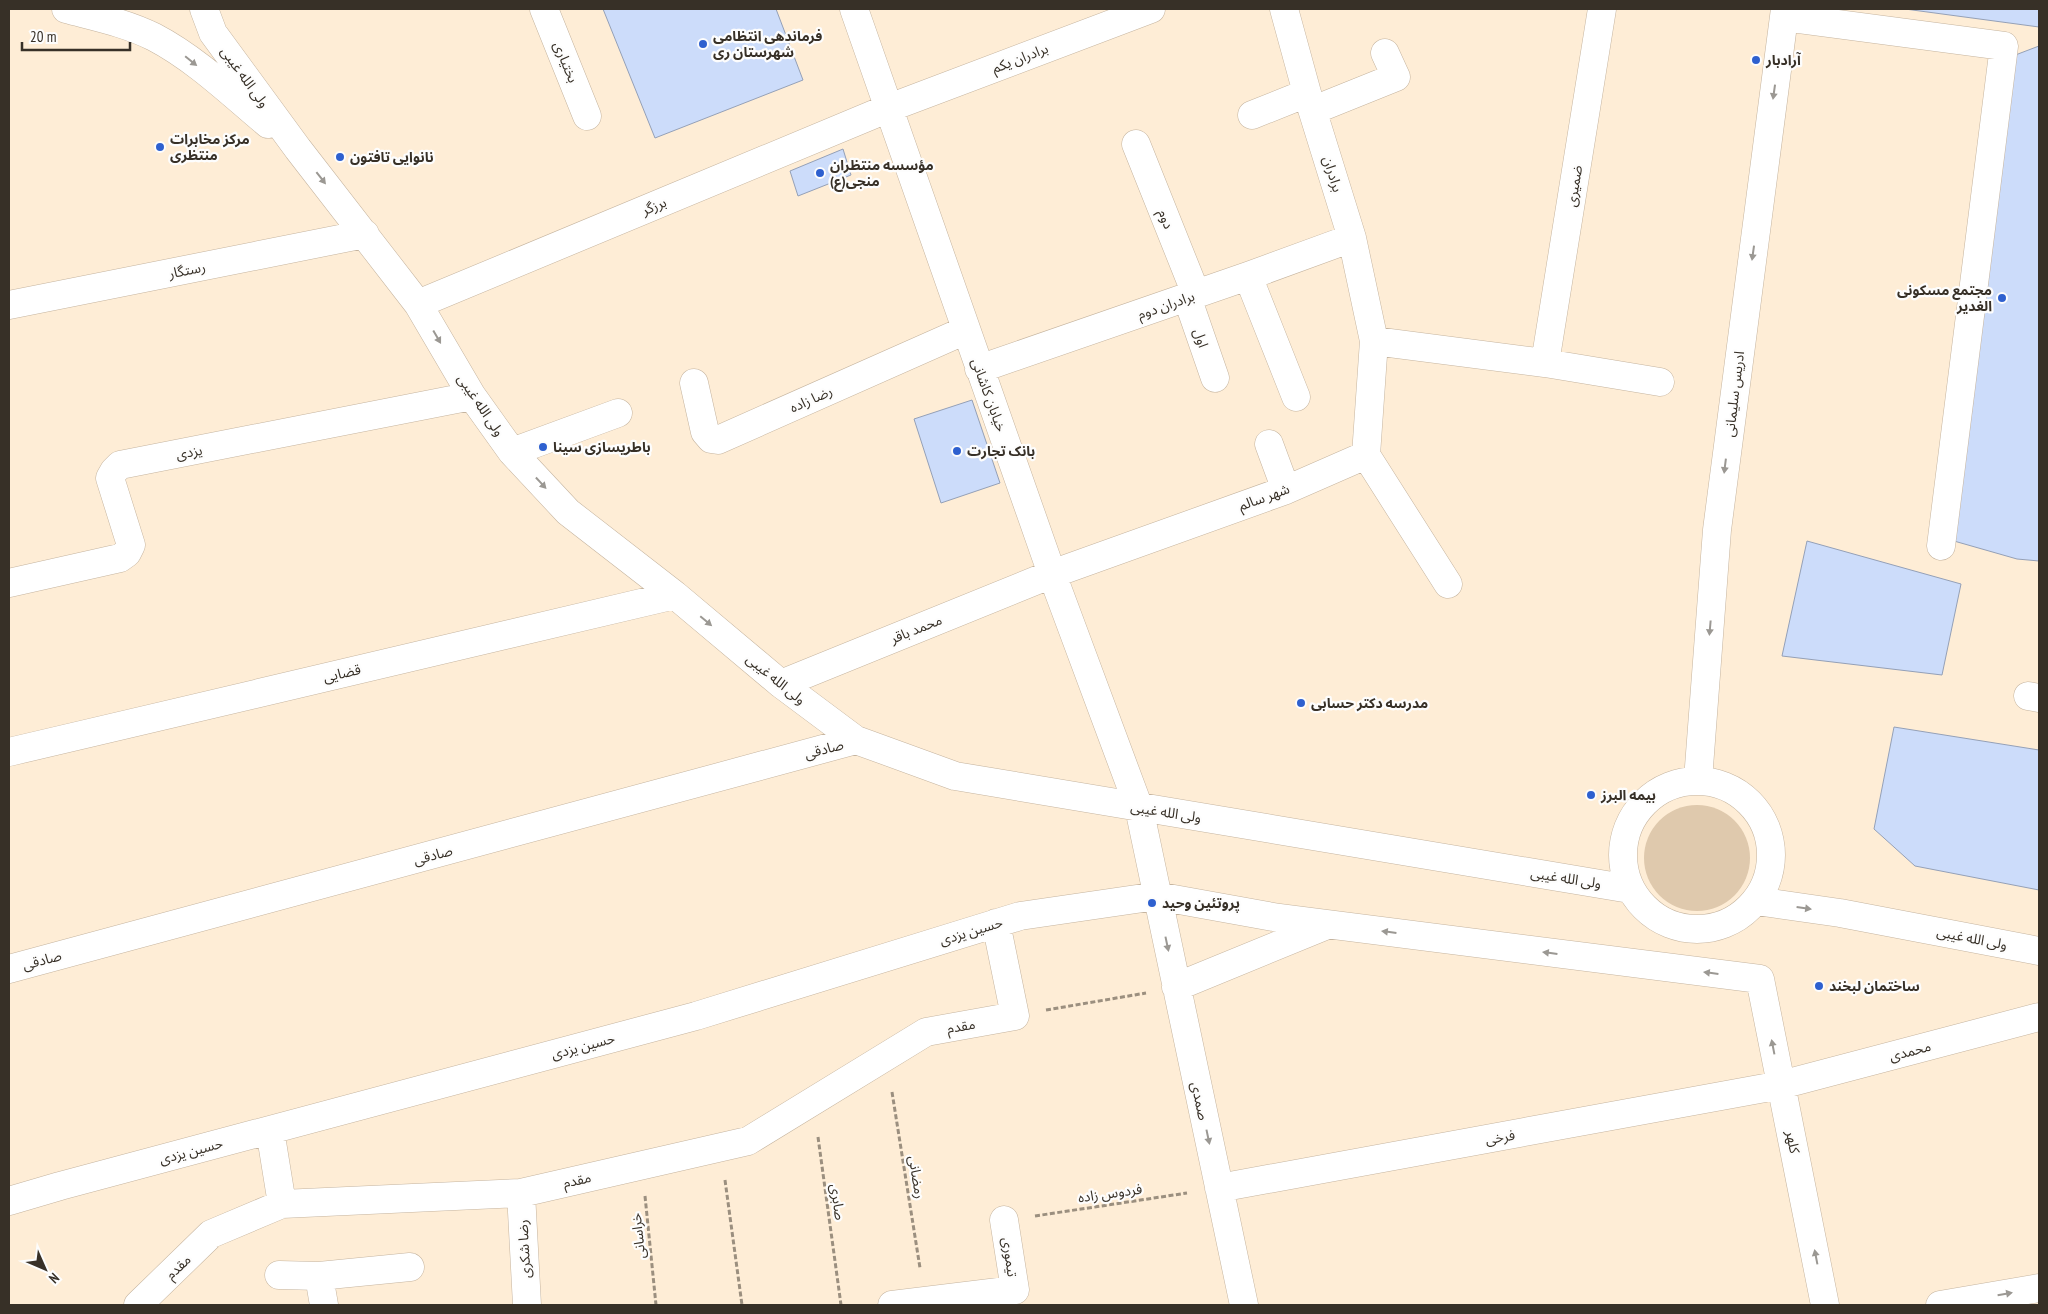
<svg xmlns="http://www.w3.org/2000/svg" width="2048" height="1314" viewBox="0 0 2048 1314" font-family="'PT Sans Narrow','Noto Sans Arabic',sans-serif">
<rect width="100%" height="100%" fill="#feedd6"/>
<path fill="#dfc9ad" d="M1644 858a53 53 0 1 1 106 0a53 53 0 1 1-106 0Z"/>
<path fill="#ccdcfa" stroke="#94a0b7" d="M603,9H776L803,80L655,138Z
M1905,9H2039V27Z
M2039,46V561L2017,559L1933,535L1997,62Z
M843,149L851,175L798,196L790,171Z
M972,400L1000,483L941,503L914,419Z
M1807,541L1961,584L1942,675L1782,656Z
M1894,727L2039,750V890L1915,866L1874,829Z"/>
<g fill="none" stroke-linecap="round" stroke-linejoin="round">
<defs>
<path id="minor" d="M66,9C96,17 126,23 154,37C196,59 232,94 268,124
M204,9L213,33L298,149L418,304L472,396L512,452L568,512L675,595L781,684L856,740L955,776L1630,889
M544,9L587,116
M854,9L1052,574L1139,808L1244,1305
M1784,17L2004,46L1941,546
M1314,110L1396,77L1385,53
M1252,115L1307,93
M1136,144L1196,294
M1248,276L1296,397
M1187,297L1215,378
M418,304L889,108L1151,9
M9,305L365,234
M1374,341L1545,363L1660,382
M1545,363L1602,9
M979,369L1248,276L1352,238
M694,383L705,432L711,439L718,440L966,330
M1269,444L1286,490
M512,452L618,413
M1366,455L1448,584
M9,583L120,558L127,553L131,545L110,478L114,471L120,465L472,396
M781,684L1052,574L1286,490L1366,455L1374,341L1352,238L1307,93L1284,9
M2028,696L2039,698
M9,752L675,595
M1698,780L1717,530L1785,9
M1623 855a74 74 0 1 1 148 0a74 74 0 1 1-148 0Z
M1756,901L1840,913L2039,951
M9,969L856,740
M1176,987L1327,925
M270,1130L282,1204
M1219,1188L1781,1085L2039,1017
M521,1193L527,1305
M9,1201L60,1186L696,1016L1020,916L1157,896L1279,918L1760,979L1825,1305
M279,1275L319,1276
M138,1305L211,1234L282,1204L521,1193L748,1141L926,1032L1015,1016L996,923
M324,1305L319,1276L410,1267
M892,1305L1015,1290L1004,1220
M1940,1305L2039,1288"/>
</defs>
<use href="#minor" stroke="#c5b49f" stroke-width="29"/>
<path stroke="#9b8f7f" stroke-width="3" stroke-dasharray="5 2.5" stroke-linecap="butt" d="M1046,1010L1146,993
M892,1092L920,1268
M818,1137L841,1305
M725,1180L742,1305
M645,1196L656,1305
M1035,1216L1187,1193"/>
<use href="#minor" stroke="#fff" stroke-width="28"/>
</g>
<defs><path id="oneway-solid" d="M-6-.8H1V-3.2L6.5 0L1 3.2V.8H-6Z" transform="scale(1.25)"/></defs>
<g fill="#9b9893">
<use href="#oneway-solid" transform="translate(191 61) rotate(39)"/>
<use href="#oneway-solid" transform="translate(1774 92) rotate(98)"/>
<use href="#oneway-solid" transform="translate(321 178) rotate(52)"/>
<use href="#oneway-solid" transform="translate(1753 253) rotate(98)"/>
<use href="#oneway-solid" transform="translate(437 337) rotate(60)"/>
<use href="#oneway-solid" transform="translate(1725 466) rotate(97)"/>
<use href="#oneway-solid" transform="translate(541 483) rotate(47)"/>
<use href="#oneway-solid" transform="translate(706 621) rotate(40)"/>
<use href="#oneway-solid" transform="translate(1710 628) rotate(95)"/>
<use href="#oneway-solid" transform="translate(1804 908) rotate(8)"/>
<use href="#oneway-solid" transform="translate(1389 932) rotate(-173)"/>
<use href="#oneway-solid" transform="translate(1167 944) rotate(78)"/>
<use href="#oneway-solid" transform="translate(1550 953) rotate(-173)"/>
<use href="#oneway-solid" transform="translate(1711 973) rotate(-173)"/>
<use href="#oneway-solid" transform="translate(1773 1047) rotate(-101)"/>
<use href="#oneway-solid" transform="translate(1208 1137) rotate(78)"/>
<use href="#oneway-solid" transform="translate(1816 1257) rotate(-101)"/>
<use href="#oneway-solid" transform="translate(2005 1294) rotate(-10)"/>
</g>
<g fill="#2e60cf" stroke="#fdfdfd" stroke-width="2">
<circle cx="703" cy="44" r="5"/>
<circle cx="1756" cy="60" r="5"/>
<circle cx="160" cy="147" r="5"/>
<circle cx="340" cy="157" r="5"/>
<circle cx="820" cy="173" r="5"/>
<circle cx="2002" cy="298" r="5"/>
<circle cx="543" cy="447" r="5"/>
<circle cx="957" cy="451" r="5"/>
<circle cx="1301" cy="703" r="5"/>
<circle cx="1591" cy="795" r="5"/>
<circle cx="1152" cy="903" r="5"/>
<circle cx="1819" cy="986" r="5"/>
</g>
<g text-anchor="middle" dominant-baseline="central" stroke-width="4.5" stroke-linejoin="round" paint-order="stroke">
<g font-size="14" font-weight="bold" fill="#373027" stroke="#fdfdfd" text-anchor="start">
<text x="713" y="36">فرماندهی انتظامی<tspan x="713" dy="16">شهرستان ری</tspan></text>
<text x="1766" y="60">آرادبار</text>
<text x="170" y="139">مرکز مخابرات<tspan x="170" dy="16">منتظری</tspan></text>
<text x="350" y="157">نانوایی تافتون</text>
<text x="830" y="165">مؤسسه منتظران<tspan x="830" dy="16">منجی(ع)</tspan></text>
<text x="1992" y="290" text-anchor="end">مجتمع مسکونی<tspan x="1992" dy="16">الغدیر</tspan></text>
<text x="553" y="447">باطریسازی سینا</text>
<text x="967" y="451">بانک تجارت</text>
<text x="1311" y="703">مدرسه دکتر حسابی</text>
<text x="1601" y="795">بیمه البرز</text>
<text x="1162" y="903">پروتئین وحید</text>
<text x="1829" y="986">ساختمان لبخند</text>
</g>
<g font-size="14" fill="#373027" stroke="#fdfdfd">
<text transform="translate(1020 58) rotate(-21)">برادران یکم</text>
<text transform="translate(566 62) rotate(68)">بختیاری</text>
<text transform="translate(245 77) rotate(54)">ولی الله غیبی</text>
<text transform="translate(1333 174) rotate(73)">برادران</text>
<text transform="translate(1574 186) rotate(-81)">ضمیری</text>
<text transform="translate(654 206) rotate(-23)">برزگر</text>
<text transform="translate(1166 219) rotate(68)">دوم</text>
<text transform="translate(187 270) rotate(-11)">رستگار</text>
<text transform="translate(1166 305) rotate(-19)">برادران دوم</text>
<text transform="translate(1201 338) rotate(71)">اول</text>
<text transform="translate(1734 394) rotate(-83)">ادریس سلیمانی</text>
<text transform="translate(989 395) rotate(70)">خیابان کاشانی</text>
<text transform="translate(811 399) rotate(-24)">رضا زاده</text>
<text transform="translate(481 405) rotate(56)">ولی الله غیبی</text>
<text transform="translate(189 452) rotate(-11)">یزدی</text>
<text transform="translate(1264 497) rotate(-20)">شهر سالم</text>
<text transform="translate(916 629) rotate(-22)">محمد باقر</text>
<text transform="translate(342 673) rotate(-13)">قضایی</text>
<text transform="translate(776 679) rotate(39)">ولی الله غیبی</text>
<text transform="translate(824 749) rotate(-15)">صادقی</text>
<text transform="translate(1166 812) rotate(9)">ولی الله غیبی</text>
<text transform="translate(433 855) rotate(-15)">صادقی</text>
<text transform="translate(1566 878) rotate(9)">ولی الله غیبی</text>
<text transform="translate(971 931) rotate(-17)">حسین یزدی</text>
<text transform="translate(1972 938) rotate(11)">ولی الله غیبی</text>
<text transform="translate(42 960) rotate(-15)">صادقی</text>
<text transform="translate(961 1026) rotate(-10)">مقدم</text>
<text transform="translate(583 1046) rotate(-15)">حسین یزدی</text>
<text transform="translate(1910 1051) rotate(-15)">محمدی</text>
<text transform="translate(1200 1101) rotate(78)">صمدی</text>
<text transform="translate(1500 1137) rotate(-10)">فرخی</text>
<text transform="translate(1793 1142) rotate(79)">کلهر</text>
<text transform="translate(191 1151) rotate(-15)">حسین یزدی</text>
<text transform="translate(917 1177) rotate(81)">رمضانی</text>
<text transform="translate(577 1180) rotate(-13)">مقدم</text>
<text transform="translate(1110 1193) rotate(-8)">فردوس زاده</text>
<text transform="translate(838 1202) rotate(82)">صابری</text>
<text transform="translate(638 1236) rotate(-96)">خراسانی</text>
<text transform="translate(524 1249) rotate(-93)">رضا شکری</text>
<text transform="translate(1010 1257) rotate(82)">تیموری</text>
<text transform="translate(178 1267) rotate(-44)">مقدم</text>
</g>
</g>
<rect width="2048" height="1314" fill="none" stroke="#373027" stroke-width="20"/>
<g transform="translate(45 1269) rotate(135)" stroke="#fdfdfd" stroke-width="4" paint-order="stroke">
<path d="M0-4L9 19L0 12L-9 19Z" fill="#373027"/>
<text y="-8" font-size="14" font-weight="bold" text-anchor="middle" fill="#373027">N</text>
</g>
<path d="M22 42v8h108v-8" fill="none" stroke="#373027" stroke-width="2.5"/>
<text x="30" y="42" font-size="15" fill="#373027" stroke="#fdfdfd" stroke-width="4" paint-order="stroke">20 m</text>
</svg>
